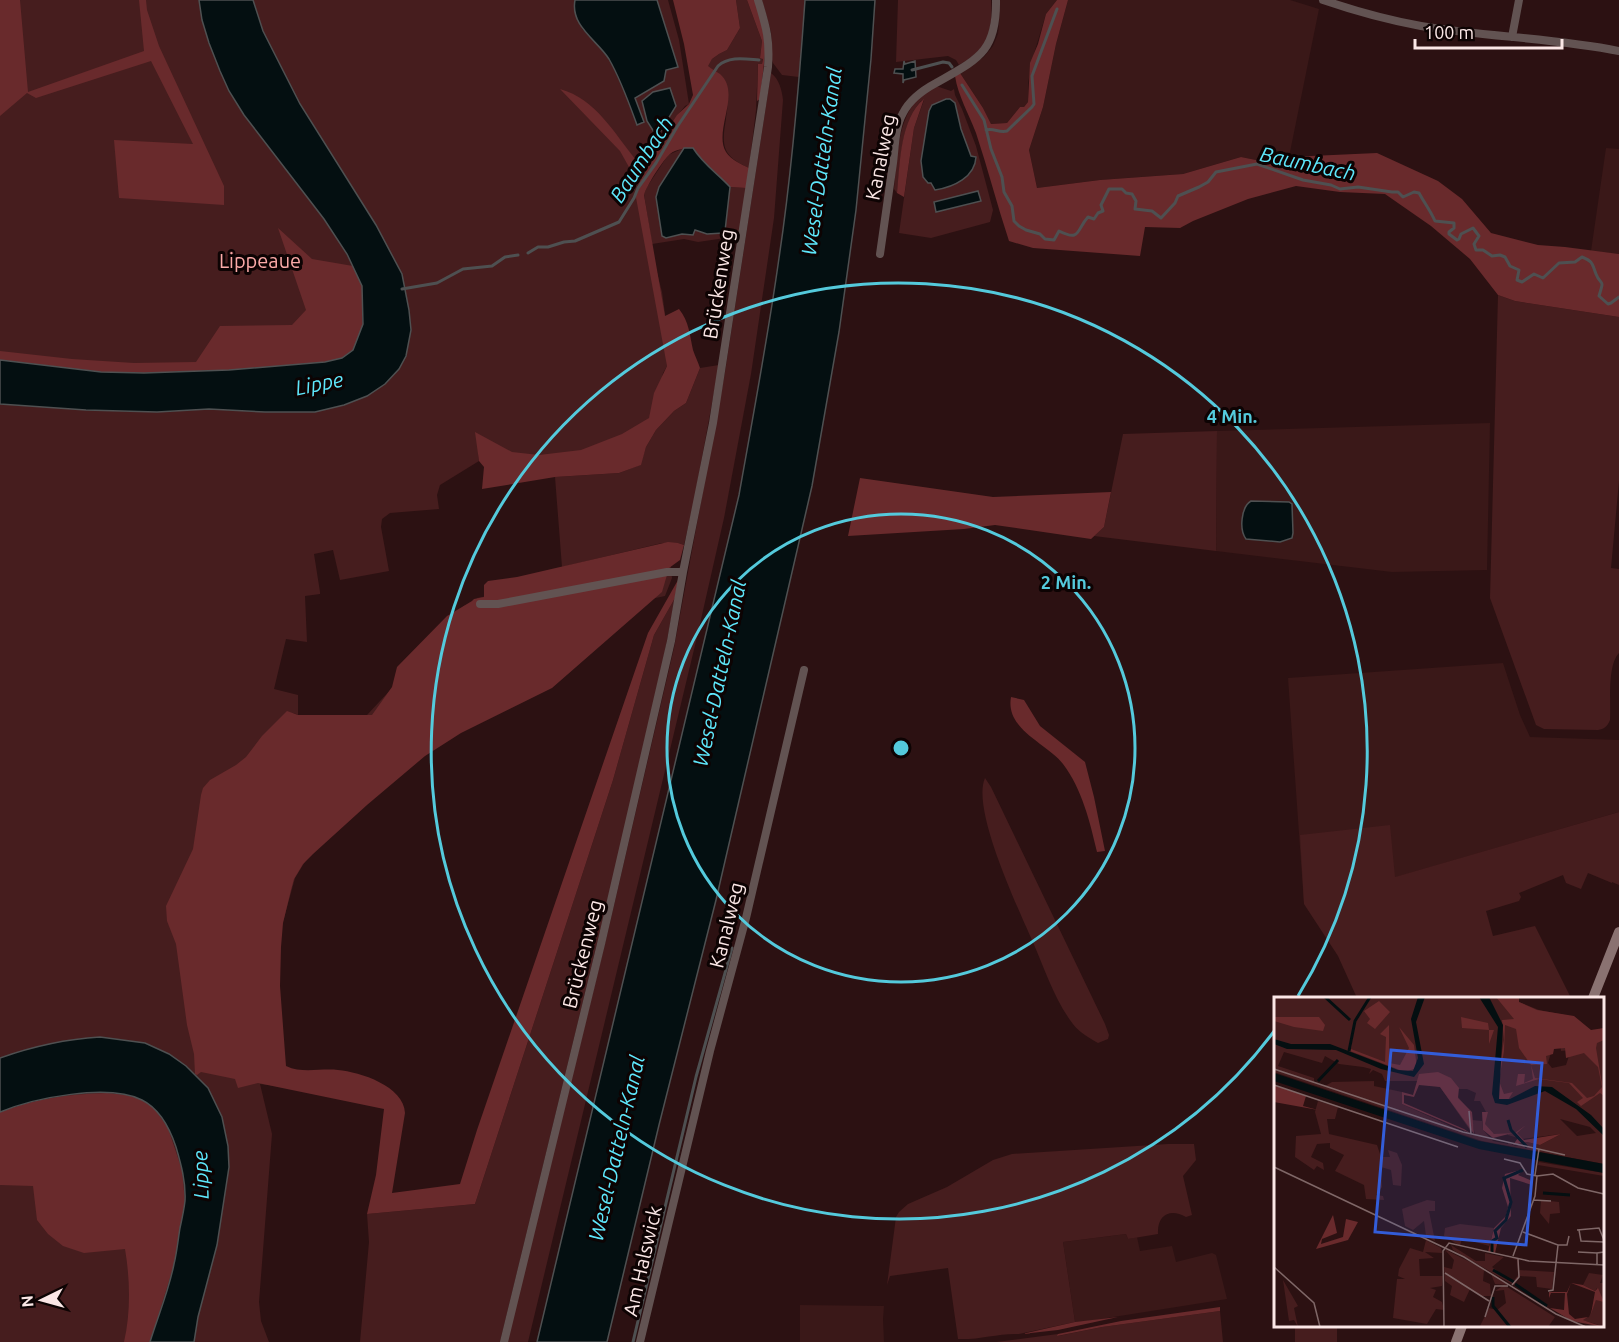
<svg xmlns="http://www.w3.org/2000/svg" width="1619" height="1342" viewBox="0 0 1619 1342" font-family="Ubuntu,sans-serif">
<rect width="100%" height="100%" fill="#2c1112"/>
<path fill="#3a1818" d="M1000,0H1057L1046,14L1035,50L1028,83V102L1024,107H1020L1007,123L991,124L983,108L960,73L984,57L993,46L998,34L999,24Z
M1068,0H1290L1319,9L1289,157L1280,165L1241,157L1183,174L1100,180L1037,188L1029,150L1043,107L1056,44Z
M1606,148L1619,149V254L1591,251Z
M1490,423L1487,570L1392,572L1216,551L1217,431Z
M1503,663L1520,715L1530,737L1619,740V812L1304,904L1288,678Z
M1126,1234L1128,1239L1137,1237L1140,1251L1172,1246L1176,1262L1212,1253L1216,1255L1227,1299L1088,1321L1075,1322L1063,1242Z
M800,1305L884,1306L883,1319L884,1342H800Z"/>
<path fill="#461d1e" d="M0,0H575L574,3L582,29L602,49L610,61L628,100L637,125L644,122L635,98L664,81L666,70L678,66L657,0H668L679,40L689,104L685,106L668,127L647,159L641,185L650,245L662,292L666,321L667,366L663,373L656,409L636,435L555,462L478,451L479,461L440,485L437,495L439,509L390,513L382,519L381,527L389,571L340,580L333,550L314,554L320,592V594L305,596L307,642L286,639L274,689L298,695V715L293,713L298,720L367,715L463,612V606L476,604L477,598L670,561L672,578L665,596L651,599L456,727L380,786L306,860L295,878L281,929L275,988L277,1086L260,1084L272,1134L259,1302L261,1321L269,1342H0Z
M736,0H747L762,41L760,58H763L762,64H758L756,110L749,168C723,156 721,147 726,119C726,115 728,109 727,105C726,97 712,75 707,66L712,59L719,54L727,50L740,28Z
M762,0H805L799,77L782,75L773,63L771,57L772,44L771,32Z
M898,0H991C993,32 988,49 959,65L956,60L948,56L896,62Z
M771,73C779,79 782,90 783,100L774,218L751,374L724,518L697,637L528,1342H507L608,931L674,648L725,372Z
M936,86L951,91L954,89L955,95L962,109L976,146L993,210L990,222L931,238L899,233L914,128L924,100L921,101C900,124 901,162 897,193L894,189C897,161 897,120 918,99C923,94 930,90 936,86Z
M684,148L659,187L656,197L662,236L666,238L682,234L692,235L695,230L703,233H723L725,231L730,187L746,188L739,236L698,242L684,239L652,244L644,194L647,187L668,155Z
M1498,295L1515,301L1619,317V481L1611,568L1619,569V653C1607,665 1611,703 1610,720C1607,727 1604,729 1598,730L1544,729L1536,725L1490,598Z
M719,365L694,501L684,545L678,543H662L562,567L555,477L619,473L640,465L646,447L656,430L674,411L686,403L700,368Z
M1217,431L1216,551L1094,536L1104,527L1123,434Z
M675,598L665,651L614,874L500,1342H360L369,1242L367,1214L475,1204L613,780L654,635Z
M985,778L991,787L1105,1024L1109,1035L1108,1039L1098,1043C1086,1036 1077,1031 1070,1020C1053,996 1044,967 1032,940C1018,908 971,809 985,778Z
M1619,812V885L1612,882V883L1588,873L1581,889L1566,883L1563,875L1519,893L1521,897L1519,901L1486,911L1493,936L1535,926L1571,998H1357L1338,956L1304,904L1300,835L1390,825L1395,877Z
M1168,1144H1194L1196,1160L1183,1176L1192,1215L1186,1217C1170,1208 1157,1215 1158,1234L1128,1239L1126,1234L1063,1242L1075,1322L1019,1334C999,1333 979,1340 958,1339L948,1268L890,1276L887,1285L896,1217L899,1212L908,1204L947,1187L993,1160L1012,1154Z
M1220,1311L1223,1342H996L1058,1334V1336L1102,1327Z
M1295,1326H1337V1342H1295Z"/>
<path fill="#692a2c" d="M0,0H20L28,92L144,51L139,0H146L147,10L159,46L224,186V205L119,198L114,140L193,144L151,61L36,98L27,93L0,116Z
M673,0H736L740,28L727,50L719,54L712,59L708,66C711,69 716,71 720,74C742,93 713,131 726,152C731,160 741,164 749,168L746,188L730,187C717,173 704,164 693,148C685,148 676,149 670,154C663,160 647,185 644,195L665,316L679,309C689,321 690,336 693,350C695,356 698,362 700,368L686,403L674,411L656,430L646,447L641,465L619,473L555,477L482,489L484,467L479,461L475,432L512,452L539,455L581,450L622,434L649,418L654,393L667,366L635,192L639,185L620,151L560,89C596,99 614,133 636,160L639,163H644L651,154L677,115L689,104L693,95L684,44Z
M747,0H755L764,31L766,46L760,99L757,101L758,64H762L763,59L760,58L762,41Z
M1057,0H1068L1056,44L1043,107L1029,150L1037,188L1100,180L1183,174L1241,157L1280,165L1289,157L1377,153L1438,181L1462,199L1491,233L1538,245L1565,247L1619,254V317L1515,301L1498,295L1470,259L1431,226L1385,194L1340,192L1296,186L1248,199L1193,221L1180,228L1145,227L1140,256L1033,248L1009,241C997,205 988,169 976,133C969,114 958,96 955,76L960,73L983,108L991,124L1007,123L1020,107H1024L1028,102L1030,63L1038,44L1046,14Z
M924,99L914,128L904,197L897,193C900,164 900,118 924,99Z
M278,228L312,259L353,266L362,286L363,324L353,350L342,358L325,362L282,366L229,370L144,373L101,372L0,360V351L72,359L134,363L196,362L220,326L292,325L306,310Z
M860,478L993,497L1111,492L1104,527L1091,539L995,525L964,529L848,536Z
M668,542L678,543L684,545L680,560L669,568L662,592L552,688L461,733L425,756L367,805L313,854L303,864L294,879L291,890L283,923L281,947L280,986L286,1066C303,1074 320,1068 338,1070C360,1072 404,1086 405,1113L392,1193L460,1184L477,1130L648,633L678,580L675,598L654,635L613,780L475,1204L367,1214L376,1175L384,1109L258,1083L238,1088L235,1079L201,1072L197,1075L195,1074L194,1054L187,1025L176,944L167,921L166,906L193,849L201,795L203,788L210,780L236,765L246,757L262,736L287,711L298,715H372L392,687L397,667L447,616L472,601L474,599L484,597V585L488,581L517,577Z
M1011,697L1024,700L1040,726L1085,762L1094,797L1105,851L1097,852C1090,822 1082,789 1063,764C1047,743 1005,730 1011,697Z
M107,1093L127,1095L143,1100L154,1108L168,1128L182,1170L185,1202L174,1265L150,1342H124C131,1312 130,1278 125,1249L84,1253L63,1246L48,1234L37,1220L33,1186L0,1185V1112C35,1098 70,1094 107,1093Z
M1220,1307V1311L1102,1327L1057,1336L1058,1334L1121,1321Z
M1118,1317L1058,1330L1022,1334L1075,1322Z"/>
<path fill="#040f11" stroke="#4e5051" stroke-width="1.5" d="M199,0H253L263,31L300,104L376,225L402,274L409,310L411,330L406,356L399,369L385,384L367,396L344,405L315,412H265L209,409L157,412L86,410L0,404V360L101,372L144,373L229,370L325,362L342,358L353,350L363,324L362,286L347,254L324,219L244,115L229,91L220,71L209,43L202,20Z
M575,0H657L678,67L666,70L664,81L635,98L644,122L637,125C629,103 621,80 609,59C597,40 570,26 575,0Z
M805,0H875L871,59L856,210L839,332L812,486L716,900L659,1125L607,1342H537L739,495C753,416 768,337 779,258C792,172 799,86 805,0Z
M904,61L905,64L915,61L916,77L904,80L903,83V74L894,73L895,69H903Z
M670,88L676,106L660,132H654L647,121L642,101L653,92Z
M946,99H950L955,103L961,129L971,156L976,157C975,177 954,187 935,190L931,183H928L923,177L921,161L929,111L932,105Z
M684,148H693C703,164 717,173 730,187L725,231L723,233L707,234L695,230L693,235L682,234L666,238L662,236L656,197L659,187Z
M978,191L981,201L936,212L934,202Z
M1251,501L1289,502L1292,504L1293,533L1292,538L1280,542L1246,539C1239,530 1241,507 1251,501Z
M100,1037L145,1043L169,1054L186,1066L208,1088L222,1117L228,1146L229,1167L217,1245L198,1317L194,1342H150C158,1316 169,1290 174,1264C177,1252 178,1240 180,1228C182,1219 184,1210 185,1201C186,1182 181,1164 176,1147C170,1129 160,1109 142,1100C108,1083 34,1098 0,1112V1058C31,1047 67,1039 100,1037Z"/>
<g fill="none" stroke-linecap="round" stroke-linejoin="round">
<path stroke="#4e5051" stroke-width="3" d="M912,70L943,62L949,63L952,67
M962,85L984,120L991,149L1002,177L1004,192L1012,206L1014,221L1019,226L1026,230L1040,234L1045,239L1054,240L1059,231C1081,242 1076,230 1088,217L1094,219L1098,213L1103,211L1101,205L1109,189H1122L1126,193L1132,194L1136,201L1135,209L1152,211L1161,218L1175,203L1178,196L1199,187L1208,182L1216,172L1257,164L1303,180L1331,185L1340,189L1358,187L1392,192H1398L1403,197L1414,192L1419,193C1425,204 1430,210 1435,221L1454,223V228L1449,232V234L1457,240L1459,239L1461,234L1473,228L1479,236L1474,244L1476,250H1483L1492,256L1500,255L1505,257L1510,266L1519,270L1517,280L1522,282L1534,274L1543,278L1559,263L1575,262L1582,257C1594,262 1592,264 1596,274C1601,287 1605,277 1599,296L1608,304L1611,303L1619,297
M986,130C994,128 999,133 1007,131L1032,107L1034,104L1032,76L1057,9
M528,253L538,247H548L564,242L575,241L619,222L634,198L638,188L656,163L677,127L718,66C729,56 745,59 759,60
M402,289L437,283L463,269L492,266L505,257L518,255
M633,1342L696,1077L732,948"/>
<path stroke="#625352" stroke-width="8" d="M1323,0C1355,11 1388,20 1421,26C1487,37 1554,38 1619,51
M1512,37L1519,0
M880,254C884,224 889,193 893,163C895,147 895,127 903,113C910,99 923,90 936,83C978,59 997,52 996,0
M480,604H498L667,572H683
M504,1342L601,944L671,641L683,572L713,423L768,67C770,38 766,27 758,0
M640,1342L710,1051L746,918L804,670"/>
<path stroke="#8a7271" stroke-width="10" d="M1593,998L1619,932
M1456,1342L1462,1326"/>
</g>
<g fill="none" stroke="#54cadc" stroke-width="3">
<circle cx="901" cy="748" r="234"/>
<path d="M1275 1030A468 468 0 1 1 1298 996"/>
</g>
<g text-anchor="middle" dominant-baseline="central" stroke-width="6" stroke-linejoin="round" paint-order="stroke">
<g font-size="20" fill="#fbe7e6" stroke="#0d0303">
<text transform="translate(880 157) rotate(-79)">Kanalweg</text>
<text transform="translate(718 284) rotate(-81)">Brückenweg</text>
<text transform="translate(726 925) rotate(-76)">Kanalweg</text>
<text transform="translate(582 954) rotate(-76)">Brückenweg</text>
<text transform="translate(642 1261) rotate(-77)">Am Halswick</text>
</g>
<g font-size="20" fill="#fbaaa8" stroke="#0d0303">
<text x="260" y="260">Lippeaue</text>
</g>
<g font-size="21" font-style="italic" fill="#5ee7fb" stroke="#0d0303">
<text transform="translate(641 159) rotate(-57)">Baumbach</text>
<text transform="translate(821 161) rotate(-82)">Wesel-Datteln-Kanal</text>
<text transform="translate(1308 163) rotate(12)">Baumbach</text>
<text transform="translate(319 383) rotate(-11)">Lippe</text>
<text transform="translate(719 673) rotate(-78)">Wesel-Datteln-Kanal</text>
<text transform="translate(616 1148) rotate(-77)">Wesel-Datteln-Kanal</text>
<text transform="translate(200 1175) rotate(-92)">Lippe</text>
</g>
</g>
<g transform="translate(1274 997)">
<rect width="330" height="330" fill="#2c1112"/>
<path d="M0,0H245V5L265,13L296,19L313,35L330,31V167L208,144L0,75ZM280,44H286L287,54L297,53L292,68L278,71L274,66ZM10,55L48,66L51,59L65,67L89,70L97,72L95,77L99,73L108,77L111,84H143L166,90L198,136L196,114L184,100V92H193L202,96L200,104H206L212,115L210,132L220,137H234V147L219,144L209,133L208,124L198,123L201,138L194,137L128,107V95L100,89V84L58,85L51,89L40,86V81L4,69ZM286,122L316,130L322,136L303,139ZM243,137L249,142L287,137L266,148L253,145L241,149L234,145V138L244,141ZM44,104L64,110L61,122H53L55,137L103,148L107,160H116L114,153L123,156L128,168L127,189L119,188L117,173L107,170L108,190L102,198L109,199L110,203L92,202L90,188L61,174L70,158L56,151V146L43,147L37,160L49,166L50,173L43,169L40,173L21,160L22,139L47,137L41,115ZM265,165L330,176V179L264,168ZM153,203L161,204V214H155L161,244L152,239L150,224L139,233L131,229L128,212ZM267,203L285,205L286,216L276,217L275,227L266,216ZM186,227L220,231L215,249L188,241L186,249L170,239L171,231ZM152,243L167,251L168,256L151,255L160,261L145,262L146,279H169L168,289L156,291L162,293L159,300L168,305L170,313L162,312L153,327L119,321L123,282H131L124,279L125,272L136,251L149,255ZM177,248L202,264H211V256L230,260L218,270L239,285L244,278L243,263L236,261L244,262L245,273L280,275L278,292L263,290L262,280L246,279L241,287L274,308L179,253ZM172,253L218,276L236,288L221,287L217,277L210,273L209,284L216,287L217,299H207L196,292L190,305L176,298L178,289L171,284L170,270L178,272L180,263L172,254L170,260ZM315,276L329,278L326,286H330V330L303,324L325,328L308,323L315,320L322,303H328L323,291L321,294L309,288ZM9,283L24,309L20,311L24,330L20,323L15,324ZM230,288L281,320L274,330L206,329L215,311L223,313L232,306L230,293L221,294Z" fill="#461d1e" fill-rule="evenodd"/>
<path d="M222,0H245V5L263,13L300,19L317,33L330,31V43L323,46L322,51L330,99L326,96L307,109L303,105L309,101L295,86L265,82L242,89L244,77H251L250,86L259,82L257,68L245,51L242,32L231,28L230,54L225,84L230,97L239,95L234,103L225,102L224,78L230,43L228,23L240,22ZM291,51L292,61L310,56L324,70L328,90L320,99L313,101L298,86L261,81L257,68L273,67L272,59L279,57L280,52ZM105,4L116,15L101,32L93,26L96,22L90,14ZM0,20H45L51,28L49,34L20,30L0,24ZM187,20L214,26L215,33H220L215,47V33L188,31ZM81,25L77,52L111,65L112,40L106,37L115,28V66L126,68L135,51L125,30L140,48L143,71L131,75L76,54ZM164,75L177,81L185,91L184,101L198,115L200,137L166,90L145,88L140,100L130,98V106L190,132L196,136L128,107V95L139,98L145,77ZM0,88L32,99L29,109L44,113L0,105ZM208,115H214L211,127L220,137L241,136L252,128L243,136L250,143L287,137L266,148L253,145L239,148L244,141L239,136L219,141L209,133ZM250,172L244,178L256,183L258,185V188L236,181L237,219L227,231L221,256L214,255L220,231L232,219L234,210L228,191L231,177ZM59,218L63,236L48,242L47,247L69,240L72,222L84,225L74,243L42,252ZM297,286L293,297L295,317L301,322L314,320L309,323L329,330L298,324L276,311L290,313L291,296H277L275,301V295H293L297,286L309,288L321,294L324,291L330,305L322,303L317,317L321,295Z" fill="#692a2c" fill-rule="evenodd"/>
<path d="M144,0H151L142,25L150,67L140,80L107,72L62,53L13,52L0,47V42L17,47H56L124,73L139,74L144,61L137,22ZM205,0H215L229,28L225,102H236L261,89L278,90L317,118L330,132V139L302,112L271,94L233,108L221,106L218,97L224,30ZM0,76L205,144L330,167V176L205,152L0,84Z" fill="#040f11"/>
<path fill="none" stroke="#040f11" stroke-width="3" d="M51,0L76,23M75,54L81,24L96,0M44,84L64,63M234,123L237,133L253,150M269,196L296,198M218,255V244L223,241L221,234L232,223L237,205L230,181L249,173M219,273L240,285M241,287L273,309M219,300V309L236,330"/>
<path fill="none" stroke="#7f6767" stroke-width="1.5" d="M0,72L189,135L291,158M0,88L184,150M195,114L197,137M230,162L246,166L253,177L263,179M0,170L190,260L282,317L312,330M261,178L265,152M263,179L279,177L304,191L330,197M259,203L277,204M303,233L325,231L330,243M305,233L307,244L330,245M249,235L284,248L279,293L274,294M284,248H293L295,239M304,255L323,256M239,259L261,199L263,179M323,267V256L330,255M0,270L40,306L46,330M171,276L215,304M238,288L245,280L244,262M211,320L221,289H234M170,330L169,254L175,246L255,264L330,268"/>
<path fill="#335dd9" fill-opacity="0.15" stroke="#335dd9" stroke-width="3" d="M117,53L268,66L252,248L101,235Z"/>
<rect width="330" height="330" fill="none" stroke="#fbe7e6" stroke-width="3"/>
</g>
<circle cx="901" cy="748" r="9" fill="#54cadc" stroke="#0d0303" stroke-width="3"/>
<g font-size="18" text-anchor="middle" font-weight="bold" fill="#54cadc" stroke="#0d0303" stroke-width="6" stroke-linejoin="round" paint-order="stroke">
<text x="1232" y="423">4 Min.</text>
<text x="1066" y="589">2 Min.</text>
</g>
<g transform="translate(42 1300) rotate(265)" stroke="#0d0303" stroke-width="4.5" paint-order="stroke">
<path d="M0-4.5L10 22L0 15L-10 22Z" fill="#fbe7e6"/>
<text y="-9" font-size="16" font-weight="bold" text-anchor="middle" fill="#fbe7e6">N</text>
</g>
<path d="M1415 39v9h147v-9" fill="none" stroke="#fbe7e6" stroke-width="3"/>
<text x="1424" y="39" font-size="18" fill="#fbe7e6" stroke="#0d0303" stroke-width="4.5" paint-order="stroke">100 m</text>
</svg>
